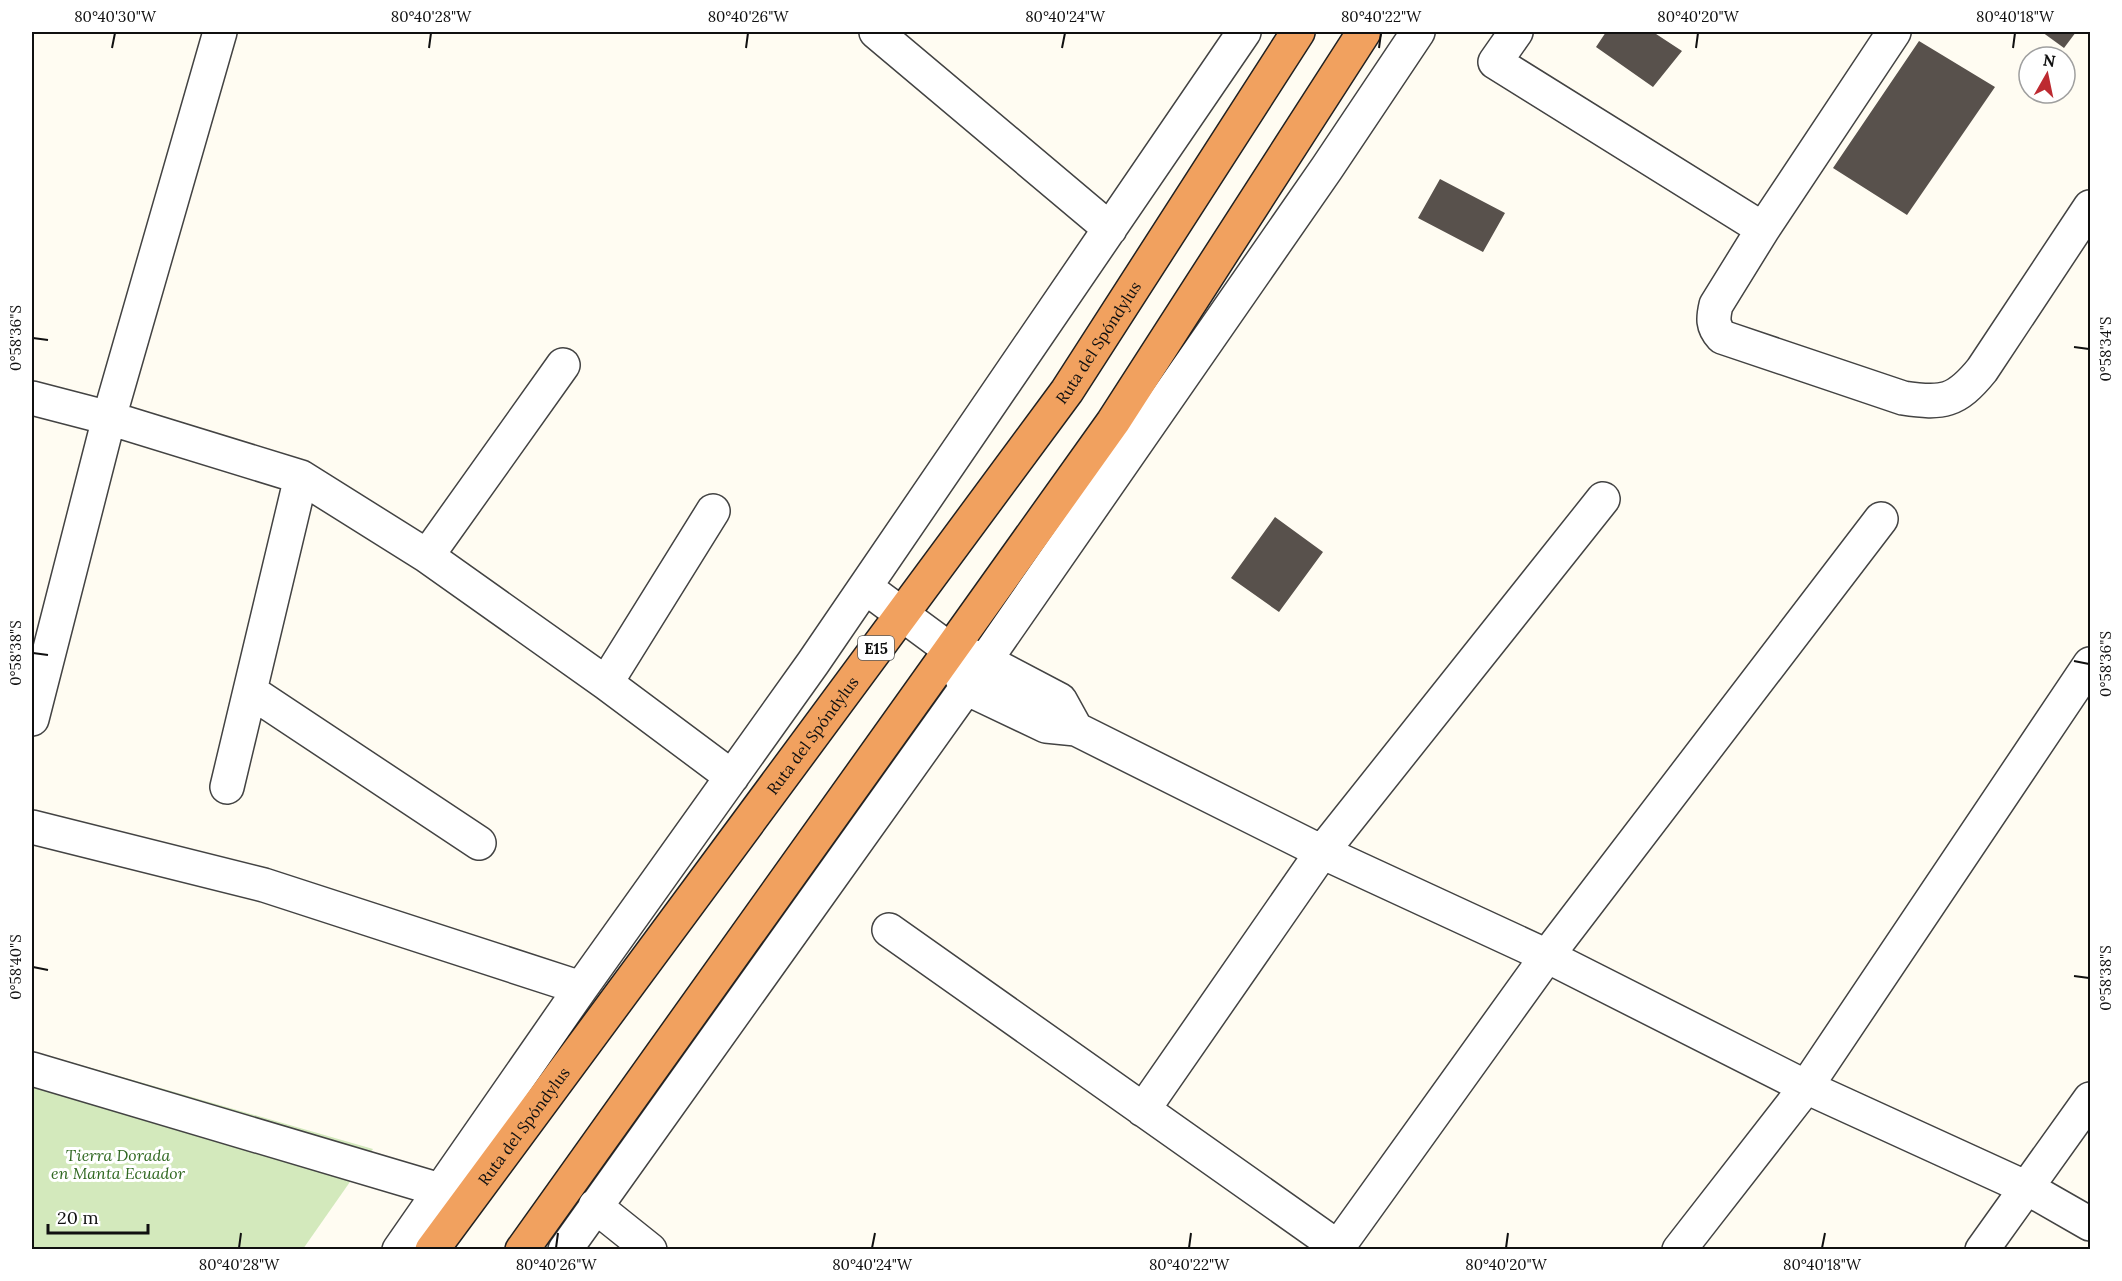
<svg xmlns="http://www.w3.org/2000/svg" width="2122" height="1281" viewBox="0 0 2122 1281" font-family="Lora,serif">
<rect width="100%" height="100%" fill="#fffcf2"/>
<path fill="#d3e9bc" d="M32,1051L373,1149L303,1249H32Z"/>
<path fill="#58514c" d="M1606,32H1653L1682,51L1653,87L1596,47Z
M2042,32H2076L2064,48Z
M1919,41L1995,87L1907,215L1833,168Z
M1440,179L1505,213L1483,252L1418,218Z
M1275,517L1323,552L1279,612L1231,578Z"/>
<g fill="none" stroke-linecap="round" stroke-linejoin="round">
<defs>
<path id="minor" d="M876,32L1110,229
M1516,32L1495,62L1763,229
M1894,32L1763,229L1716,305C1713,318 1712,326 1722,337L1903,398C1943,404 1956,402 1982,370L2090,207
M32,398L109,418L301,477L427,556L606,683L732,777
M427,556L563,365
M865,587L949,649L984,660L1060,700L1076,729
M957,667L966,688L1046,726L1076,729L1322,852L1547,956L1806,1087L2027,1188L2090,1224
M606,683L713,511
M250,691L479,843
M32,719L109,418L220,32
M227,787L301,477
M32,827L264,885L581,988
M889,930L1342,1250
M32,1069L440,1190
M1143,1110L1322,852L1603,499
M595,1206L650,1250
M1338,1247L1547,956L1881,519
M399,1250L581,988L813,663L1244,32
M565,1250L966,688L1327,168L1418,32
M1679,1250L1806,1087L2090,664
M1982,1250L2090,1099"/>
<g id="highway">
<path id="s1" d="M432,1250L1067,391L1298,32"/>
<path d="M522,1250L1113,422L1364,32"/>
</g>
</defs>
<use href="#minor" stroke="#434343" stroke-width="36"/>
<use href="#highway" stroke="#212121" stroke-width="36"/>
<use href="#minor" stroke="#fff" stroke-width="33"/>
<use href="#highway" stroke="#f1a15f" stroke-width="33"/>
</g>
<path fill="none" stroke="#101010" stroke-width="2" d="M112,48L115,33M429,48L431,33M746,48L748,33M1062,48L1065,33M1379,48L1381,33M1696,48L1698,33M2013,48L2015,33M33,338L48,340M2074,347L2089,349M33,653L48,655M2074,661L2089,664M33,967L48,970M2074,976L2089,978M239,1248L241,1233M556,1248L558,1233M872,1248L875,1233M1189,1248L1191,1233M1506,1248L1508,1233M1822,1248L1825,1233"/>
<g text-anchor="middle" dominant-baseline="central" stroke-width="6" stroke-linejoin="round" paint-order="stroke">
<rect fill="#fff" stroke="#585858" stroke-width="1.5" x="858" y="636" width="36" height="24" rx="4.5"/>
<g font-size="15" font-weight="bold" fill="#101010">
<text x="876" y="648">E15</text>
</g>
<g font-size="16" fill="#101010" stroke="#fff">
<text stroke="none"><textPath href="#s1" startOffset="1126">Ruta del Spóndylus</textPath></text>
<text stroke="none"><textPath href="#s1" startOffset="640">Ruta del Spóndylus</textPath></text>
<text stroke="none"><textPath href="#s1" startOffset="154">Ruta del Spóndylus</textPath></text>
</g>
<g font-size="16" font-style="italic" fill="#2f6720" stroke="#fff">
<text x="118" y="1155">Tierra Dorada<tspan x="118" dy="18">en Manta Ecuador</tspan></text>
</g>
</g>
<rect width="2122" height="1281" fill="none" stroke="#ffffff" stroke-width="66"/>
<g transform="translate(2047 75) rotate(9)"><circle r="28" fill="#ffffff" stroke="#9f9f9f" stroke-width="1.5"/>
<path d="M0-4.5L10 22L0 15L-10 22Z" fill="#bd2a31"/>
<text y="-9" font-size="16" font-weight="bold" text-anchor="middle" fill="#101010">N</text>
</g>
<path d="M48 1224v9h100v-9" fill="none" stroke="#101010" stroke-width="3"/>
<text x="57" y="1224" font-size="18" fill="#101010" stroke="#ffffff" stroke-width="4.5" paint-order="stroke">20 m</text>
<rect x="33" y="33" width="2056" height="1215" fill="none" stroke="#101010" stroke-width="2"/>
<g font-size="15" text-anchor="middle" fill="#101010">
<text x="115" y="22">80°40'30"W</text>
<text x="431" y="22">80°40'28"W</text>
<text x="748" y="22">80°40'26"W</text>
<text x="1065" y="22">80°40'24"W</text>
<text x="1381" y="22">80°40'22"W</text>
<text x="1698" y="22">80°40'20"W</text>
<text x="2015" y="22">80°40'18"W</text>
<text transform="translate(16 338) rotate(-90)" y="5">0°58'36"S</text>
<text transform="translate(2106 349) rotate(-90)" y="5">0°58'34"S</text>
<text transform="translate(16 653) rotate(-90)" y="5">0°58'38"S</text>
<text transform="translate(2106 664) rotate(-90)" y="5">0°58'36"S</text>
<text transform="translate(16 967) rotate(-90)" y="5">0°58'40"S</text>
<text transform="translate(2106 978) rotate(-90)" y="5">0°58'38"S</text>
<text x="239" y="1270">80°40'28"W</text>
<text x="556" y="1270">80°40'26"W</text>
<text x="872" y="1270">80°40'24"W</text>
<text x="1189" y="1270">80°40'22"W</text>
<text x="1506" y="1270">80°40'20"W</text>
<text x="1822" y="1270">80°40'18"W</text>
</g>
</svg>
